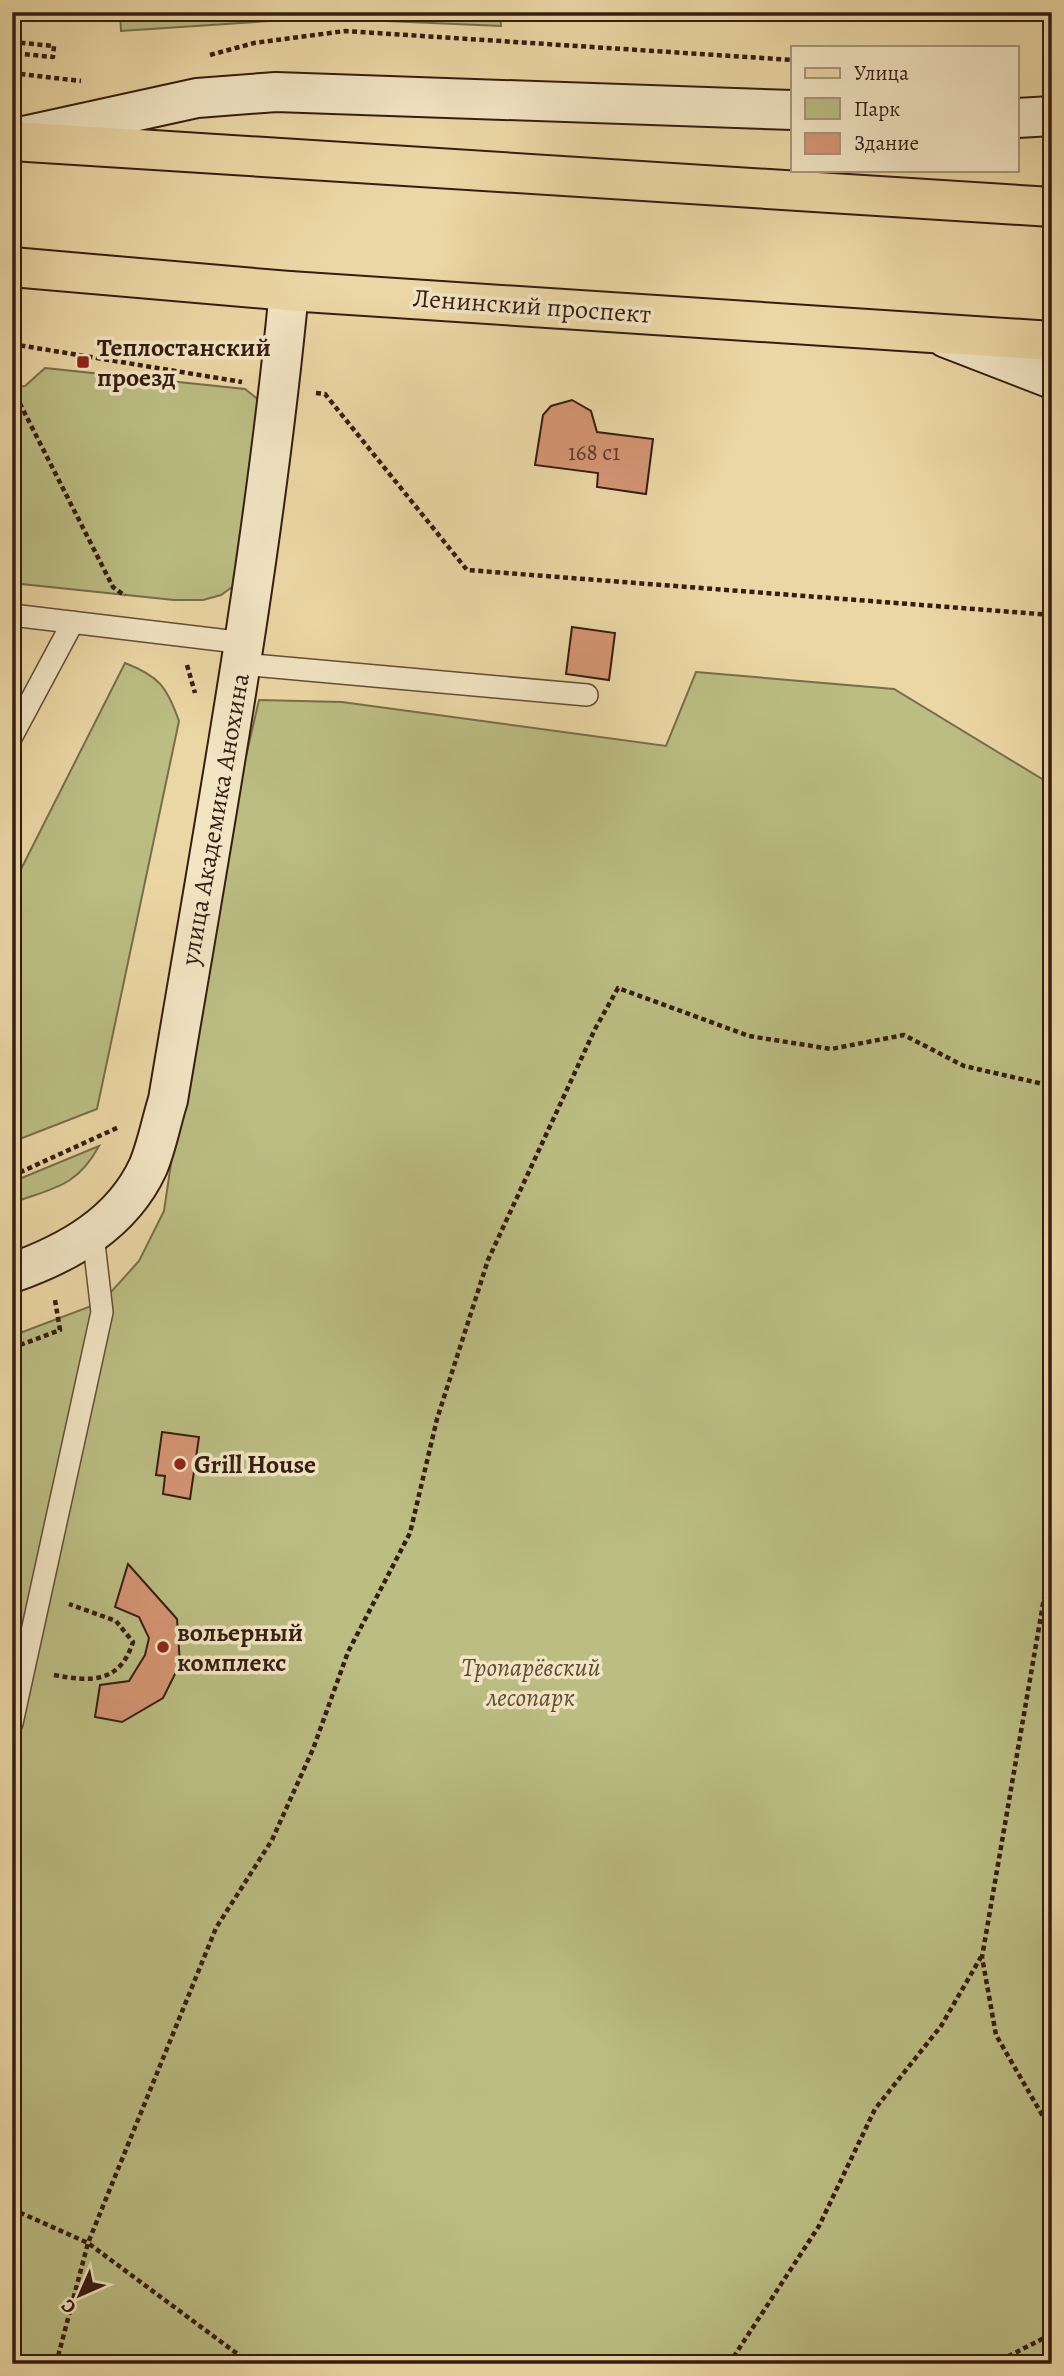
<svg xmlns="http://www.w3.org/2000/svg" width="1064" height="2376" viewBox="0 0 1064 2376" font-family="Alegreya,serif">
<rect width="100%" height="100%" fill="#ebd7a5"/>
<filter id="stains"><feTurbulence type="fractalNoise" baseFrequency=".00286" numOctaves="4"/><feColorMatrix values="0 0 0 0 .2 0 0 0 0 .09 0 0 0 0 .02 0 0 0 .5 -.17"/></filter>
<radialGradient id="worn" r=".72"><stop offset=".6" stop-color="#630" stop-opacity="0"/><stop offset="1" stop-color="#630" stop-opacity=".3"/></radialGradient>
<path fill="#bbbd83" stroke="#786d4b" stroke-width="2" d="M120,12H500L501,26L315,18L121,31Z
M45,368L245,389L260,401L235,585L221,595L203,600H174L12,583V387L25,386Z
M125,663C159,676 167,687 179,721L97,1109L12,1142V887Z
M696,672L894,689L1052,785V2364H12V1336L102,1302L139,1261L164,1211L192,1021L232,817L259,700L342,702L666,746Z
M99,1146C77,1187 53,1188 12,1203V1182Z"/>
<path fill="#d59574" stroke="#351d13" stroke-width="2" d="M572,400L591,411L597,432L653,439L646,494L597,487L598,473L535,465L543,415L551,406Z
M572,627L615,633L609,680L566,674Z
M162,1432L199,1437L190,1499L163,1494L165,1476L156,1475Z
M128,1564L177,1619L180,1664L163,1698L122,1722L95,1717L100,1685L129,1681L145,1655L149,1638L139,1617L115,1607Z"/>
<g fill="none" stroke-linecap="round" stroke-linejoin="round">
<defs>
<path id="lane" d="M12,615L245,643
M241,664L587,695
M12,736L73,622
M12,1723L102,1312L93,1235"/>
<path id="secondary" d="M1017,118L1052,116
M19,137L197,98L276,92L793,110
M946,338L1052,379
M12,1273C69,1253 122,1223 148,1167C157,1146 161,1122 168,1100C213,831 263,562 289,291"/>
<path id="primary" d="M12,141L1052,207
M12,267L289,291L1052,341"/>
</defs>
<use href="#lane" stroke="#624c38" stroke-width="24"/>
<use href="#secondary" stroke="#351d13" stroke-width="42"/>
<use href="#primary" stroke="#351d13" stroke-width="42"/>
<path stroke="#351d13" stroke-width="4.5" stroke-dasharray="5 3.5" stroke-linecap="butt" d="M12,42L54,46L53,57L12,53
M210,55L254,43L345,31L793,60
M12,73L81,81
M12,344L242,382
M12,388L113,587L125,596
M316,393L325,394L467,570L1052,615
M187,665L195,693
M12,1176L119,1127
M12,1348L60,1330L55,1300
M1052,1552L982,1957L996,2035L1052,2132
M54,1675C92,1682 120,1683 133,1642L116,1621L69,1604
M12,2209L88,2243L251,2364
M56,2364L88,2243L216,1928L272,1840L313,1749L348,1652L410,1533L437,1419L488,1260L595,1029L618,988L749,1036L831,1049L904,1035L964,1066L1052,1086
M729,2364L819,2226L875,2109L941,2026L981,1957
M993,2364L1052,2334"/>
<use href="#lane" stroke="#f2e5c4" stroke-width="21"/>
<use href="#secondary" stroke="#f2e5c4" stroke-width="38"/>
<use href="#primary" stroke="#ebd7a5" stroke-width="38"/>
</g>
<g fill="#8f2418" stroke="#f2e5c4" stroke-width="2.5">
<rect x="76" y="355" width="14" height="14" rx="3.5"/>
<circle cx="180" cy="1464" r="7"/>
<circle cx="163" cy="1647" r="7"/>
</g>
<g text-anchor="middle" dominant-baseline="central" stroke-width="7" stroke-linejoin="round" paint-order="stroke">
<g font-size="23" fill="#5d3b2b">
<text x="594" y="452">168 с1</text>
</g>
<g font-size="26" fill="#351d13" stroke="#f2e5c4">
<text transform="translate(532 306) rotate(4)">Ленинский проспект</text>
<text transform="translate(215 819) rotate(-80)">улица Академика Анохина</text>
</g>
<g font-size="26" font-weight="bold" fill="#351d13" stroke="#f2e5c4" text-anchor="start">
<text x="97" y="347">Теплостанский<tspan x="97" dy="30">проезд</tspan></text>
<text x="194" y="1464">Grill House</text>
<text x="177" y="1632">вольерный<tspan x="177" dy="30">комплекс</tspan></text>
</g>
<g font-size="26" font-style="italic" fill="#5d4d35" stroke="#f2e5c4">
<text x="531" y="1667">Тропарёвский<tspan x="531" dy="30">лесопарк</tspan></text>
</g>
</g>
<rect width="1064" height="2376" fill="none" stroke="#ebd7a5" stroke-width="42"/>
<rect x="14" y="14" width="1036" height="2348" fill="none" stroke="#351d13" stroke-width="3.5"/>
<rect x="21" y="21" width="1022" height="2334" fill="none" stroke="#351d13" stroke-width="2"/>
<rect x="791" y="46" width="228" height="126" fill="#f2e5c4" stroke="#a6957d" stroke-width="2"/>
<rect x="805" y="68" width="35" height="10" fill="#ebd7a5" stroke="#a6957d" stroke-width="2"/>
<text x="854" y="80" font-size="21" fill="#351d13">Улица</text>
<rect x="805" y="98" width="35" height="21" fill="#bbbd83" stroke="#a6957d" stroke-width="2"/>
<text x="854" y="116" font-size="21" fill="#351d13">Парк</text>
<rect x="805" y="133" width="35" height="21" fill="#d59574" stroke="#a6957d" stroke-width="2"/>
<text x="854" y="150" font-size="21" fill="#351d13">Здание</text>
<g transform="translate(80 2295) rotate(225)" stroke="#f2e5c4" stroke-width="5" paint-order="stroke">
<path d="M0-5L12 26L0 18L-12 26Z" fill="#351d13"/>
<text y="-10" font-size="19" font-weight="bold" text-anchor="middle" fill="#351d13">С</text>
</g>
<rect width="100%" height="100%" filter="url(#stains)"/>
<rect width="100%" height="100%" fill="url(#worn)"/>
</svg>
